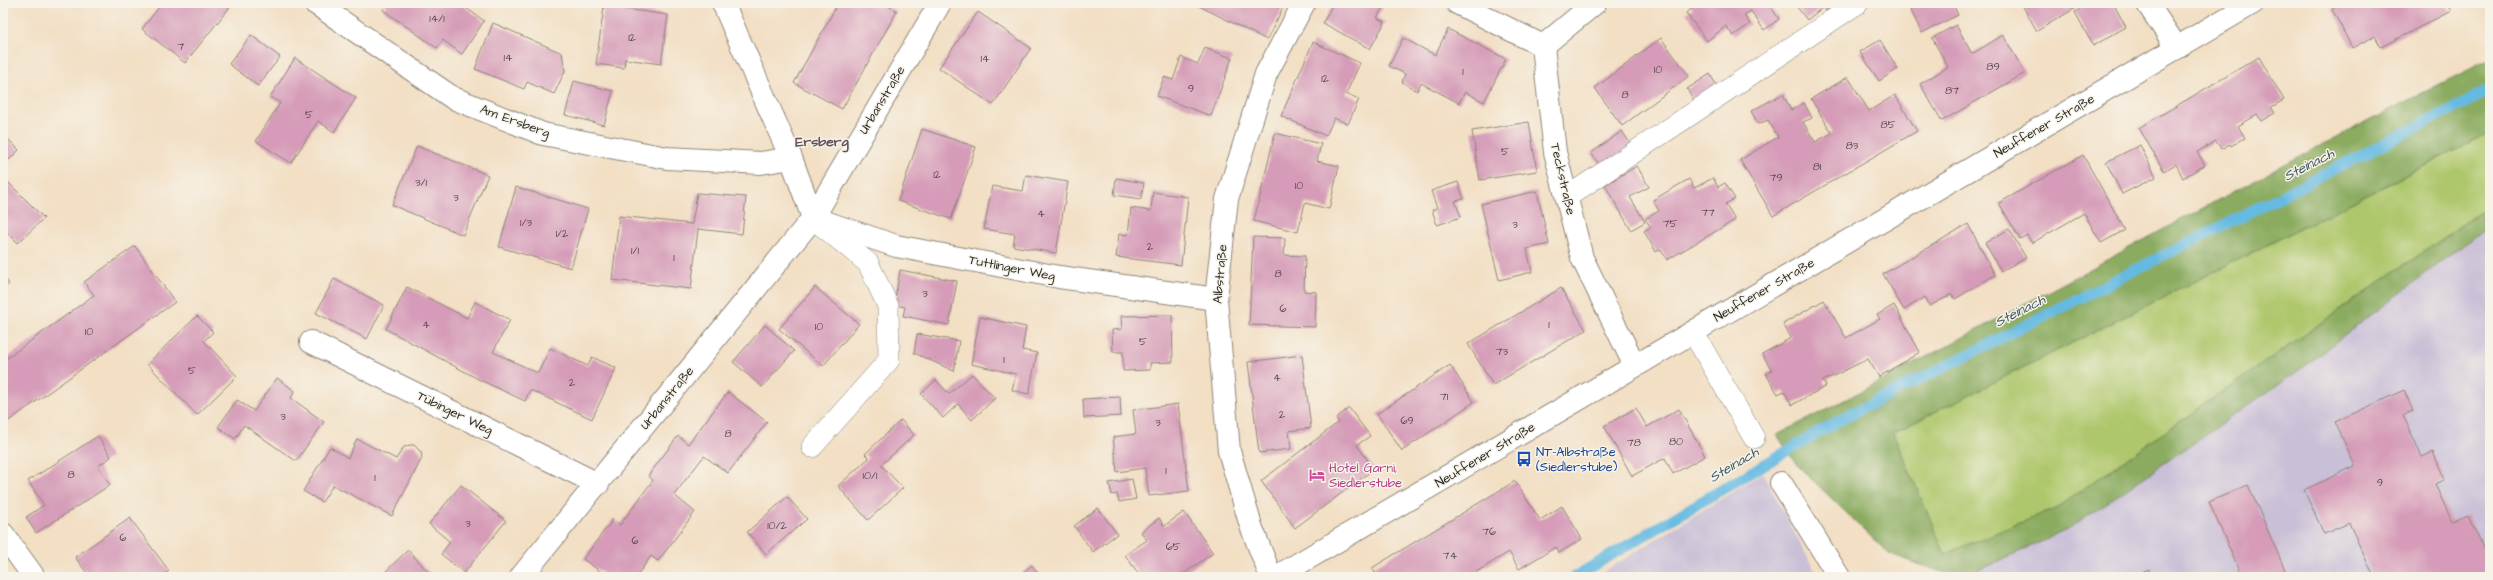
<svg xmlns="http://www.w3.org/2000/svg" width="2493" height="580" viewBox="0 0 2493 580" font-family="'Architects Daughter',sans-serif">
<rect width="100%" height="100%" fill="#f7f3e8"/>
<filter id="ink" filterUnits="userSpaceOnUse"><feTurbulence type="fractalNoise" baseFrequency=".025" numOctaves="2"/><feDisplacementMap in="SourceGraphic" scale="8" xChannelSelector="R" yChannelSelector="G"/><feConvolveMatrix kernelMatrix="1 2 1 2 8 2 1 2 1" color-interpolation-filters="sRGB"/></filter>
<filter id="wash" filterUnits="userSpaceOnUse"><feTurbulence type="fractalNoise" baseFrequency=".012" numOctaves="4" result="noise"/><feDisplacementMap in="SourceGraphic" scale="16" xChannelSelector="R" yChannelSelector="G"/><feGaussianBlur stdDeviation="0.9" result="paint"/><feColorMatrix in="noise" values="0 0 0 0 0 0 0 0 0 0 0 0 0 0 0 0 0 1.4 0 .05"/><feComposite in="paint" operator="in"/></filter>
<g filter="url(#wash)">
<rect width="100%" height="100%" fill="#f2dfc4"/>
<path fill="#c9bfd7" d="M2490,225V577H1964L2069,529L2295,373Z
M1763,473L1818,577H1595Z"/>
<path fill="#afc76c" stroke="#6d794c" d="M2490,133V205L2056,508L1945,554L1893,433Z"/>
<path fill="#8bac60" stroke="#5b6c46" d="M2490,59V133L1893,433L1945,554L2056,508L2490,205V225L2295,373L2069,529L1964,577H1956L1889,554L1797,465L1777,435C2016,313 2249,178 2490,59Z"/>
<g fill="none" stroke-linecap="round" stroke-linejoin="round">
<path stroke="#65bae2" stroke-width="11" d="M1574,577L1843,418L2490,90"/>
</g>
<g id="blocks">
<path fill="#d59bb8" d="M162,3H233L185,63L142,29Z
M383,3H468L465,7L484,21L462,54L443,40L437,48L383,10L386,5Z
M838,3H883L897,11L842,109L794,83Z
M1193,3H1285L1267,40Z
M1333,3H1385L1377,18L1385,22L1370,49L1323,23Z
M1689,3H1768L1779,19L1764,30L1751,11L1744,15L1750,24L1733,36L1726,26L1707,41L1686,13L1693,8Z
M1794,3H1837L1826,11L1823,7L1807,20Z
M1907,3H1956L1953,4L1958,15L1922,33Z
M2021,3H2084L2037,31Z
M2092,3H2113L2126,27L2093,46L2075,12Z
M2344,3H2446L2451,11L2381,47L2375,36L2352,48L2332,9Z
M604,6L668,15L661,64L625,59L624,68L596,64Z
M978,12L1031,48L993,105L939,68Z
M493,23L562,53L565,71L554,94L527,82L524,89L475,69Z
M1956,25L1972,54L2003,35L2025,73L1942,121L1920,84L1948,67L1932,38Z
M1448,29L1506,59L1484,102L1465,92L1459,103L1421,83L1417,91L1402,82L1405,74L1389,66L1403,38L1435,55Z
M251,35L280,57L258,86L229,64Z
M1661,38L1689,76L1622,126L1595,88Z
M1880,40L1898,69L1879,81L1860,52Z
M1313,42L1360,63L1346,94L1359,99L1348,124L1334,118L1326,136L1281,116Z
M1205,48L1232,58L1211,116L1157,96L1164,77L1173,80L1181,57L1198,64Z
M2259,57L2284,100L2271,107L2275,113L2261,121L2257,115L2238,126L2245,138L2231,146L2230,144L2221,149L2216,141L2197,152L2205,165L2183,178L2176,164L2164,171L2139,128Z
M295,58L356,98L334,132L318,121L291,163L256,141L280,103L270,97Z
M1710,74L1719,90L1697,105L1687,89Z
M1848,77L1869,111L1895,95L1917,131L1773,216L1740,160L1778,137L1768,120L1758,124L1751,111L1783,94L1791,110L1804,103L1812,118L1803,122L1815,142L1832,133L1811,99Z
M574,81L613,91L604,125L565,115Z
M1529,122L1537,171L1480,180L1472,131Z
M922,129L976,147L951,219L898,201Z
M1622,131L1634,149L1603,170L1591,153Z
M1275,133L1321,144L1317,161L1339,166L1329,209L1305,203L1298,232L1254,221Z
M6,137L19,150L3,166V140Z
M2140,145L2156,177L2122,194L2106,162Z
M417,146L488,175L463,235L392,205Z
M2083,155L2125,230L2101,243L2084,213L2032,243L2027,235L2020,239L1999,203Z
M1637,166L1649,187L1630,197L1645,222L1631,230L1605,185Z
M1026,175L1068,182L1056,253L1013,246L1015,234L984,229L992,186L1023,191Z
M3,177L44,218L18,243L3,228Z
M1116,178L1144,183L1141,199L1114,195Z
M1713,178L1718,187L1725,183L1735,199L1725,204L1735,220L1667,260L1661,249L1656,252L1644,231L1651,227L1645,219L1659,211L1653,200L1689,179L1694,188Z
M1458,182L1464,199L1455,201L1461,217L1437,225L1432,210L1437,208L1431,191Z
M516,187L588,209L571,268L499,247Z
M1537,191L1549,244L1527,249L1532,272L1499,280L1481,204Z
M1153,192L1188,197L1181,265L1116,257L1119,234L1128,235L1131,208L1151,211Z
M697,193L746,197L742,234L698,229L691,289L612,280L619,216L692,224Z
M1968,224L1995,275L1955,299L1952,294L1930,306L1925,297L1904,310L1883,274Z
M2009,229L2026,258L2001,271L1985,243Z
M1253,237L1285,238L1284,255L1305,256L1304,291L1316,292L1315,327L1249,325Z
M135,246L175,302L3,425V361L94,295L84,282Z
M900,270L957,281L949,325L903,316L905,307L894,305Z
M3,276L9,284L3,289Z
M334,279L384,305L367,339L316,313Z
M407,287L467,318L475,302L510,320L493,352L538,373L550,348L588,366L592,357L616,368L592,419L530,390L525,401L480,380L386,329Z
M815,287L859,324L823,366L779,329Z
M1561,288L1586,330L1493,385L1468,344Z
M1824,300L1846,338L1880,319L1877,315L1894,305L1920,352L1879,377L1868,359L1823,381L1826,386L1792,405L1784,391L1778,394L1766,374L1772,370L1762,354L1791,338L1783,324Z
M1172,315L1173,362L1150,363V370L1123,371V352H1113L1112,330L1122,329L1121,316Z
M197,316L213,332L204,341L237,376L197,415L147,364Z
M980,317L1026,327L1022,350L1037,353L1029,394L1012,390L1016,374L971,364Z
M765,325L794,351L762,387L733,362Z
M917,334L959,341L954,371L914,353Z
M1302,355L1311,428L1289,431L1291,449L1259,453L1248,362Z
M1450,365L1474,402L1402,451L1377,414Z
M972,374L995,398L972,420L958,404L943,418L921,394L936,380L949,394Z
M277,378L295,391L291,398L324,422L296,461L244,425L235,439L218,427L237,400L254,411Z
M2404,390L2413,411L2403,415L2422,457L2433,452L2445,480L2435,484L2452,522L2468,515L2490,563V577H2374L2349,523L2324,534L2304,490L2355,466L2335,422Z
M728,392L767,422L728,473L704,456L674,495L695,512L658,561L651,556L636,577H608L583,559L613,519L620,525L653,480L648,476L678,436L688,444Z
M1120,397L1121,416L1084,418L1083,399Z
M1178,404L1189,491L1149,496L1145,468L1117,472L1113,437L1136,434L1133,410Z
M1349,408L1370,436L1357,445L1374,469L1295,528L1261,481L1339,422L1336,418Z
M1636,408L1647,427L1679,409L1705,456L1673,474L1665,458L1632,476L1604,426Z
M901,420L914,435L881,465L903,488L868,520L838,486L869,458L865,454Z
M98,436L111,457L98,466L110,485L36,533L26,517L44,505L28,481Z
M357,439L396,459L404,447L410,445H414L421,452L422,458L392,516L333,485L322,502L303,491L330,447L348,458Z
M1132,479L1136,499L1119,502L1117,494L1112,495L1109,483Z
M1515,481L1540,520L1562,506L1582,539L1559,553L1556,547L1519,569L1509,552L1468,577H1378L1372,568Z
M461,485L506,521L464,573L441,554L450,542L429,524Z
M2248,485L2288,577H2242L2209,502Z
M787,497L807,519L766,554L747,532Z
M1098,508L1117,534L1093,552L1074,526Z
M1184,512L1213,553L1179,577H1141L1125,555L1147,540L1141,532L1159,518L1164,526Z
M130,518L169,571L160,577H90L75,557Z
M408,550L433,577H380Z
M1032,565L1041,577H1017Z
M2149,569L2152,577H2130Z"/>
</g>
</g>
<g filter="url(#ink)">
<use href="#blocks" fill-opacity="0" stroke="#8e8578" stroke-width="1"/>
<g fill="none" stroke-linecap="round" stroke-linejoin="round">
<defs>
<path id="lane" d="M1567,197L1858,3
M1693,332L1754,438
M812,447L889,360L888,306L868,263L815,220"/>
<path id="street" d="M315,3L453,98L543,134L667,158L761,163L791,158L813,218
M723,3L791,158
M1457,3L1543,46
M1595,3L1543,46L1555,152L1582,258L1635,366
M2147,3L2177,48
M813,218L896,246L1059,277L1216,299
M311,342L598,484
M1781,483L1839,577
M3,534L34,577
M521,577L813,218L940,3
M1271,577L1251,526L1229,451L1216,299L1227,199L1266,74L1304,3"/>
<path id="secondary" d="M1276,577L2253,3"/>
</defs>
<use href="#lane" stroke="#8e8578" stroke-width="22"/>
<use href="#street" stroke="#8e8578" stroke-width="24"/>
<use href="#secondary" stroke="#8e8578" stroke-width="24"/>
<use href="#lane" stroke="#fff" stroke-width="21"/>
<use href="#street" stroke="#fff" stroke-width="22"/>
<use href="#secondary" stroke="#fff" stroke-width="22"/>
</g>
</g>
<defs>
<symbol id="bus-bare" viewBox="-9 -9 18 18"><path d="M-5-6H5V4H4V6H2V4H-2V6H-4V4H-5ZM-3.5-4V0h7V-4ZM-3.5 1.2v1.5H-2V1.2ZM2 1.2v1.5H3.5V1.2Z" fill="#1a4fb4" stroke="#f7f3e8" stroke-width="2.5" paint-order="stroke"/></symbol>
<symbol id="hotel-bare" viewBox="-9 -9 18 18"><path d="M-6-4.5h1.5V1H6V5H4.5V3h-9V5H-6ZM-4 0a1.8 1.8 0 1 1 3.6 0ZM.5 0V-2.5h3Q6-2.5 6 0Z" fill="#d1479c" stroke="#f7f3e8" stroke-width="2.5" paint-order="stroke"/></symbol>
</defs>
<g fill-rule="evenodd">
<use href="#bus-bare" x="1513" y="448" width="22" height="22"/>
<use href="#hotel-bare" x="1306" y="464" width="22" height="22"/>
</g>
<g text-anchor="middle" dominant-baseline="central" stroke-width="3" stroke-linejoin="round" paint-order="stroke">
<g font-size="11" fill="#56474e">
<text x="437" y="18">14/1</text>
<text x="632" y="37">12</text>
<text x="181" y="46">7</text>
<text x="508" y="57">14</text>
<text x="985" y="58">14</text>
<text x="1993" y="66">89</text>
<text x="1658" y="69">10</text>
<text x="1463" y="71">1</text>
<text x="1325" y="78">12</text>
<text x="1191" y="88">9</text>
<text x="1952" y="90">87</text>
<text x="1625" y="94">8</text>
<text x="309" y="114">5</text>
<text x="1888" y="124">85</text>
<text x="1852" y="145">83</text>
<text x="1505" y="151">5</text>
<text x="1817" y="166">81</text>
<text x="937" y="174">12</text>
<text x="1776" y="177">79</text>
<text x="421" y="182">3/1</text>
<text x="1299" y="185">10</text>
<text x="456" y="197">3</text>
<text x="1708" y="212">77</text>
<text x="1041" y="213">4</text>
<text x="526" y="222">1/3</text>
<text x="1670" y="223">75</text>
<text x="1515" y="224">3</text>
<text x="562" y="233">1/2</text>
<text x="1150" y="246">2</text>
<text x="635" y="250">1/1</text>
<text x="674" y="257">1</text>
<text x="1278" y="273">8</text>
<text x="925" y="293">3</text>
<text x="1283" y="308">6</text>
<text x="426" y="324">4</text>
<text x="1549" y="324">1</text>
<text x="819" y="326">10</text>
<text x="89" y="331">10</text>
<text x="1143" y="341">5</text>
<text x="1502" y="351">73</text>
<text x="1004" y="359">1</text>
<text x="192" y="370">5</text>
<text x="1277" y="377">4</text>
<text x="572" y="382">2</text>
<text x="1444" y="396">71</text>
<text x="1282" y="414">2</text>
<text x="283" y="416">3</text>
<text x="1407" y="420">69</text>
<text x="1158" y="422">3</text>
<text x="728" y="433">8</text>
<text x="1676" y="441">80</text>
<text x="1634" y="442">78</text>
<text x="1166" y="470">1</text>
<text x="71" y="474">8</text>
<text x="870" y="475">10/1</text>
<text x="375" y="477">1</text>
<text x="2380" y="482">9</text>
<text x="468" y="523">3</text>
<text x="777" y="525">10/2</text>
<text x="1489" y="531">76</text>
<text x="123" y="537">6</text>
<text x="635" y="540">6</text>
<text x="1173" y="546">65</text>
<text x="1450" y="555">74</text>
</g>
<g font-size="13" fill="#2b2b2b" stroke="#f7f3e8">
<text transform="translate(882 100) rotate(-59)">Urbanstraße</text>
<text transform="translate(515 121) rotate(20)">Am Ersberg</text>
<text transform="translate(2044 126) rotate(-30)">Neuffener Straße</text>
<text transform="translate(1563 179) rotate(77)">Teckstraße</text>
<text transform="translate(1012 268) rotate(11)">Tuttlinger Weg</text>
<text transform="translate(1220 274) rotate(-85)">Albstraße</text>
<text transform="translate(1764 290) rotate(-30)">Neuffener Straße</text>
<text transform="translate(667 398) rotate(-51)">Urbanstraße</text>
<text transform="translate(455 413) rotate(26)">Tübinger Weg</text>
<text transform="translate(1485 455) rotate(-31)">Neuffener Straße</text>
</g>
<g font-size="13" fill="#164399" stroke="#f7f3e8" text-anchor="start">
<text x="1536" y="452">NT-Albstraße<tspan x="1536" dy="15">(Siedlerstube)</tspan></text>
</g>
<g font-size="13" fill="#b23c85" stroke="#f7f3e8" text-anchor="start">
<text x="1329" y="468">Hotel Garni,<tspan x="1329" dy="15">Siedlerstube</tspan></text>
</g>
<g font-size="14" font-weight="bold" fill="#66525c" stroke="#f7f3e8">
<text x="822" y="142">Ersberg</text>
</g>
<g font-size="14" font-style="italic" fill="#3c5662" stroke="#f7f3e8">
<text transform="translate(2309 165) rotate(-27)">Steinach</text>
<text transform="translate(2020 311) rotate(-27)">Steinach</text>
<text transform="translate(1734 465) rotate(-31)">Steinach</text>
</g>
</g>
<rect width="2493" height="580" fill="none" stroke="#f7f3e8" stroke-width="16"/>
</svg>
